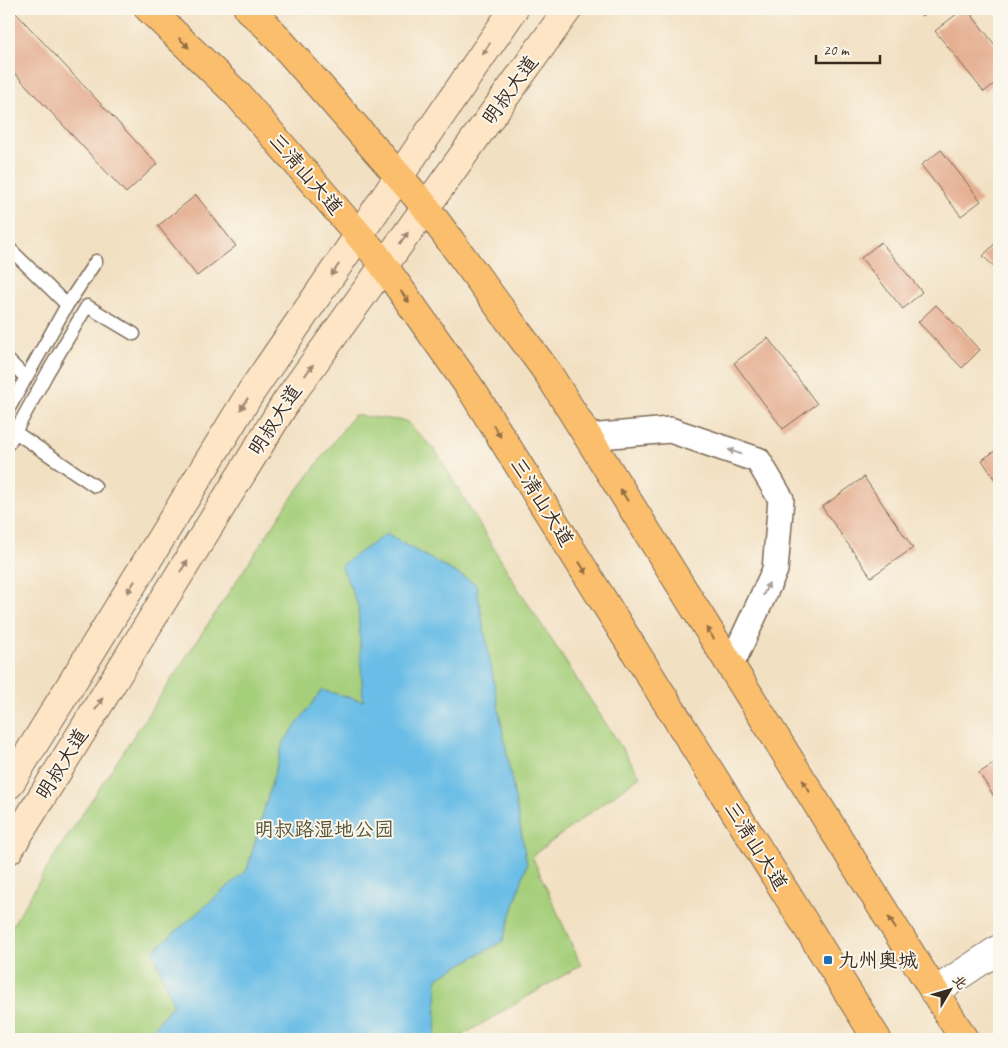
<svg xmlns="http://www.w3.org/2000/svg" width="1008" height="1048" viewBox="0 0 1008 1048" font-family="Caveat,'LXGW WenKai TC',sans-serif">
<rect width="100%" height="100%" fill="#fbf7ec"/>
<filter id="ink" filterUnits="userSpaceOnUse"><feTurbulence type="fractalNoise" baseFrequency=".02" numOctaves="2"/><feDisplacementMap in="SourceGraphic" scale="10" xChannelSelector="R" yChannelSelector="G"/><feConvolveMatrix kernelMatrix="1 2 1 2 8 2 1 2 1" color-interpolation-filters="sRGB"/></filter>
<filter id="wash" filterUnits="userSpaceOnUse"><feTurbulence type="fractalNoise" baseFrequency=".0096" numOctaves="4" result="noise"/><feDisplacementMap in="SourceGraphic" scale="20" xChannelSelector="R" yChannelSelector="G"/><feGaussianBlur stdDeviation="1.12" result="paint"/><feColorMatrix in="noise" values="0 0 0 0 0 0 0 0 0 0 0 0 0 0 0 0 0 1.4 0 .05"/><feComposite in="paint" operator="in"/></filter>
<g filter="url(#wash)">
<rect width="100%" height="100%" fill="#f2e0c2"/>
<path fill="#a6cf7b" stroke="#707c4c" d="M354,415L406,421L435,450L517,587L640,776L532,856L581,965L456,1039H9V931L57,852L290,500Z"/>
<path fill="#6abde6" stroke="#527482" d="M386,534L476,584L527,864L503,941L437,978L435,1039H145L173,1004L153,951L247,870L283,743L322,690L363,701L358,606L341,565Z"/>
<g id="blocks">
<path fill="#e4ac8e" d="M9,9H12L157,164L126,193L9,67Z
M914,9H928L922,16Z
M963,9H967L999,50V80L984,92L935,31Z
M941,150L981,201L961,216L921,165Z
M196,195L236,246L197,276L158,226Z
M999,239V271L983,256Z
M881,242L922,292L903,309L861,258Z
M936,305L980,350L962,368L918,322Z
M768,338L817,404L783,429L734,363Z
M999,448V486L982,460Z
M864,477L913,548L871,577L822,507Z
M999,760V804L979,773Z"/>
</g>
</g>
<g filter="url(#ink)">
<use href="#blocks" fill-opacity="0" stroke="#7b6a57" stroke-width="1"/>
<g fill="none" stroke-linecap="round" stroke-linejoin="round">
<defs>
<path id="service" d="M9,248L67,305
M9,361L26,378
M9,408L67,305L96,261
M15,432L95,486
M9,443L48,372L87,306L134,334"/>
<path id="minor" d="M588,437L670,430L758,460L781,499L775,570L731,665"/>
<path id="tertiary" d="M934,992L999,949"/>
<path id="secondary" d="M9,785L251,392L514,9
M9,850L286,402L568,9"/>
<path id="trunk" d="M149,9L238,95L376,255L473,392L877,1039
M248,9L267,26L424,205L548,373L964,1039"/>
</defs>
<use href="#service" stroke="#7b6a57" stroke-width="15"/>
<use href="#minor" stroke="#7b6a57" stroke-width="28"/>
<use href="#tertiary" stroke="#7b6a57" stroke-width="30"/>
<use href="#secondary" stroke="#7b6a57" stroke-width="30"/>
<use href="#trunk" stroke="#7b6a57" stroke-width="30"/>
<use href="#service" stroke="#fff" stroke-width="12"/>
<use href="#minor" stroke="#fff" stroke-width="25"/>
<use href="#tertiary" stroke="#fff" stroke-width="28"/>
<use href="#secondary" stroke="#fde5c5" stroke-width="28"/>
<use href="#trunk" stroke="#fabe6d" stroke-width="28"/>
</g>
<defs><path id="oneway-solid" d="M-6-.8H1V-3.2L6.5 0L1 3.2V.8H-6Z" transform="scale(1.25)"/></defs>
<g fill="#916d42">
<use href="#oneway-solid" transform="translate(184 43) rotate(44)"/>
<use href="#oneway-solid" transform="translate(405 297) rotate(54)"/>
<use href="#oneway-solid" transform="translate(497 431) rotate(58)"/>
<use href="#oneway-solid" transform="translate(624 495) rotate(-122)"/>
<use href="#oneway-solid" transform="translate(583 568) rotate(58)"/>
<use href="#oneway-solid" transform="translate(710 633) rotate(-122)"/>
<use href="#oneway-solid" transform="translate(806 786) rotate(-122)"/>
<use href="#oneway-solid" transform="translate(892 923) rotate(-122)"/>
</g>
<g fill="#9c8872">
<use href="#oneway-solid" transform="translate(486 49) rotate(124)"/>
<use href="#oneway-solid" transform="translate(404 238) rotate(-54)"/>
<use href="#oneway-solid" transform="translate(335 270) rotate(124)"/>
<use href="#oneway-solid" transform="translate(309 370) rotate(-54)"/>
<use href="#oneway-solid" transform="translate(244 404) rotate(122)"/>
<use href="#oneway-solid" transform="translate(184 566) rotate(-58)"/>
<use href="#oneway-solid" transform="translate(131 587) rotate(122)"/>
<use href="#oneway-solid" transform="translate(99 704) rotate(-58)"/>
</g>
<g fill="#a79f9a">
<use href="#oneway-solid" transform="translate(735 452) rotate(-161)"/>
<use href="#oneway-solid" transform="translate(766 589) rotate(-65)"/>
</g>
</g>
<rect fill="#1f6fb2" stroke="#fbf7ec" stroke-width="2" x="823" y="955" width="10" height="10" rx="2.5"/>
<g text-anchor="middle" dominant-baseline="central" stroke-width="4" stroke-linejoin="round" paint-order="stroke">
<g font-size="20" fill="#3b2a1e" stroke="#fbf7ec">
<text transform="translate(510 90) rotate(-54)">明叔大道</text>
<text transform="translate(306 174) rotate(49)">三清山大道</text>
<text transform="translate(275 420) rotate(-57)">明叔大道</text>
<text transform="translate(542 502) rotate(58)">三清山大道</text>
<text transform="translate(62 764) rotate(-58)">明叔大道</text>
<text transform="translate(756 846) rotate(58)">三清山大道</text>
</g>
<g font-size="20" fill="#565335" stroke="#fbf7ec">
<text x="324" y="829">明叔路湿地公园</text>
</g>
<g font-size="20" fill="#3b2a1e" stroke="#fbf7ec" text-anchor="start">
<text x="838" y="960">九州奥城</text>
</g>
</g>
<rect width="1008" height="1048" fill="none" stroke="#fbf7ec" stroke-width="30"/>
<g transform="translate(950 990) rotate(52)" stroke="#fbf7ec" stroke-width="4" paint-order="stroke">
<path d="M0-4L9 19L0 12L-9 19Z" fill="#3b2a1e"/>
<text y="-8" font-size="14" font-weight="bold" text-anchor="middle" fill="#3b2a1e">北</text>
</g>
<path d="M816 55v8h64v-8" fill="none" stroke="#3b2a1e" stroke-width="2.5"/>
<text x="823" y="55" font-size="15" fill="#3b2a1e" stroke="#fbf7ec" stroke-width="4" paint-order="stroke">20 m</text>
</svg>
